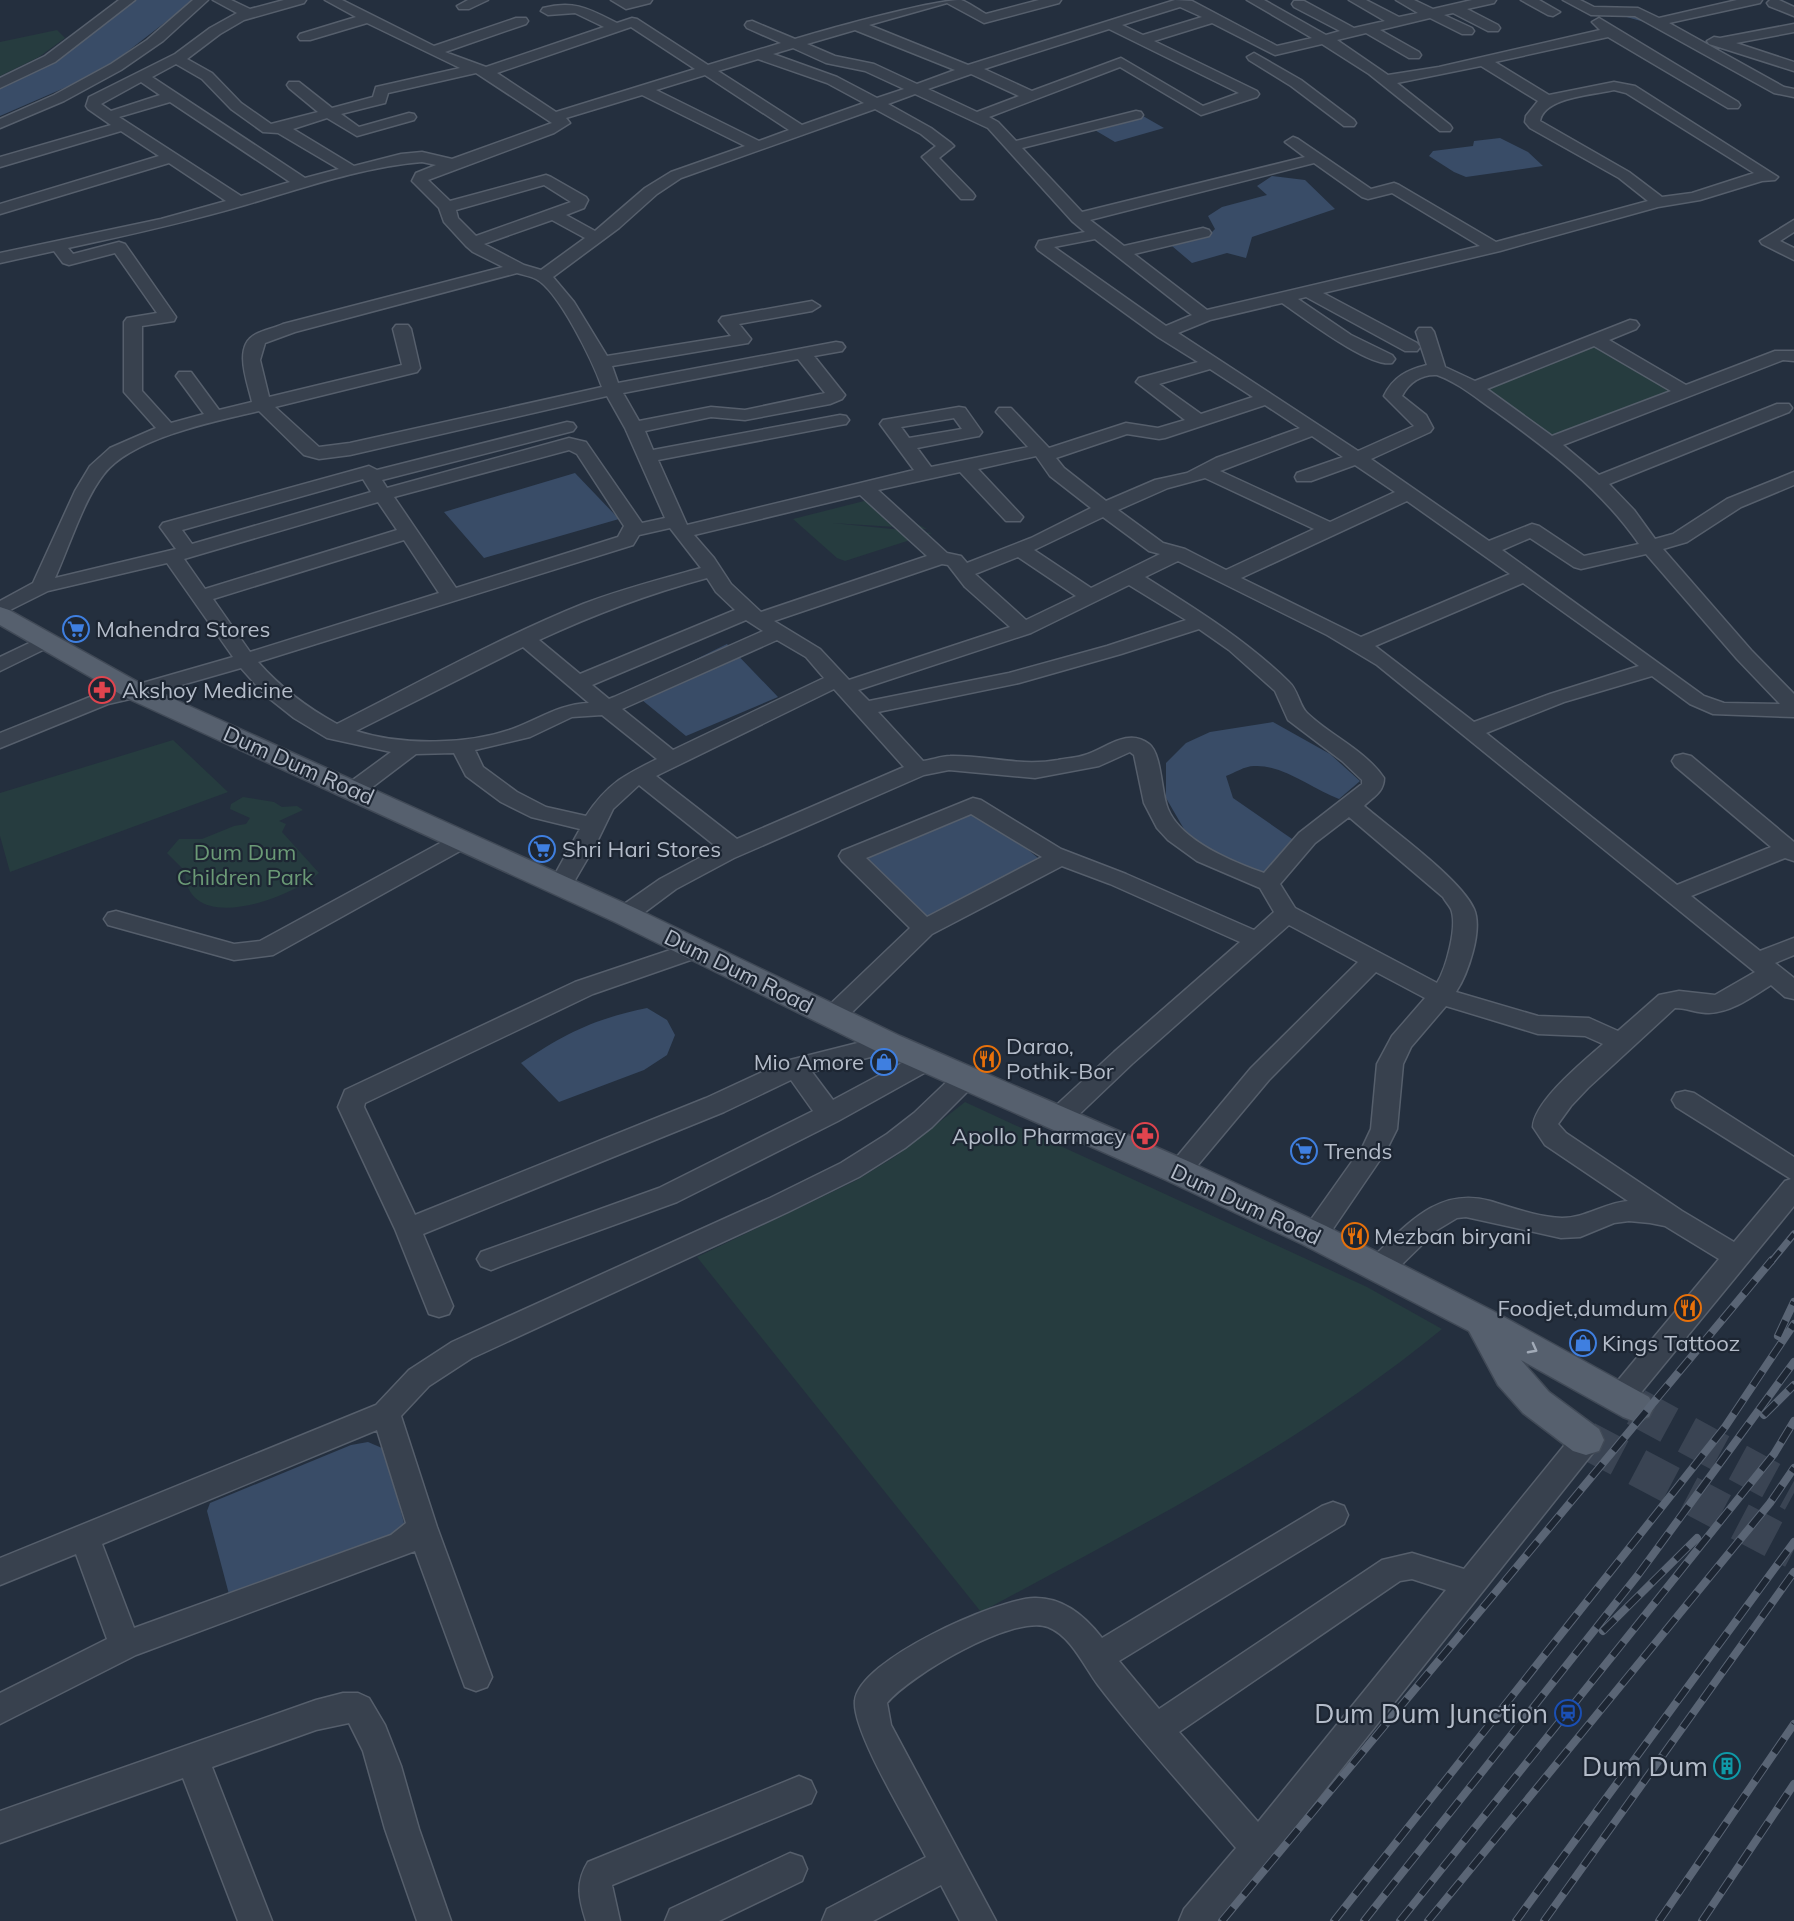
<svg xmlns="http://www.w3.org/2000/svg" width="1794" height="1921" viewBox="0 0 1794 1921" font-family="Mulish,sans-serif">
<rect width="100%" height="100%" fill="#242f3e"/>
<path fill="#263c3f" d="M57,30L65,38L39,57L0,76V42Z
M1595,339L1685,392L1552,440L1477,388Z
M868,500L927,529L832,523L932,533L845,561L837,558L793,519Z
M173,740L228,792L10,872L0,836V793Z
M243,797L274,802L282,807L297,806L303,810L279,821L286,824L282,832L319,873C290,899 186,937 185,871L167,853L179,839H202L234,826L246,824L250,818L230,809L231,804Z
M965,1102L1367,1287L1442,1329C1302,1444 1140,1526 981,1612L697,1257L857,1180L896,1156Z"/>
<path fill="#394c67" d="M132,0H194L101,72L0,116V86Z
M1143,116L1164,128L1115,142L1093,129Z
M1500,138L1528,152L1543,166L1466,177L1454,172L1429,156L1433,151L1473,146L1474,141Z
M1272,176L1305,180L1335,209L1252,237L1246,258L1227,253L1192,263L1172,246L1208,236L1215,229L1208,216L1222,207L1267,195L1257,186Z
M575,473L619,519L484,558L444,512Z
M727,644L778,697L686,736L631,691Z
M1273,722L1330,754L1360,781L1339,799C1313,789 1281,764 1254,766C1245,766 1234,773 1226,776L1233,798L1295,841L1274,870L1249,874L1212,857L1184,829L1166,798V763L1186,743L1210,732Z
M969,802L1043,862L923,928L854,859Z
M647,1008L667,1020L675,1035L667,1055L644,1070L559,1102L521,1063C566,1033 594,1019 647,1008Z
M368,1442L382,1448L386,1455L404,1523L400,1531L393,1536L230,1598L207,1511L210,1503L351,1445Z"/>
<g fill="none" stroke-linecap="round" stroke-linejoin="round">
<path stroke="#394c67" stroke-width="4.5" d="M1628,15L1646,20"/>
<path stroke="#3a4453" stroke-width="38" stroke-dasharray="38 20" stroke-linecap="butt" d="M1636,1407L1794,1493
M1586,1440L1794,1550"/>
<defs>
<path id="minor" d="M119,0H135L55,62L0,88V78L45,56Z
M193,0H208L163,41L121,70L64,101L0,128V119L54,95L111,64L147,40Z
M213,0H231L250,9L284,0H306L304,3L244,20L220,34L187,59L212,73L241,103L271,124L318,112L289,88L287,85L289,82H299L332,108L373,97L376,87L460,68L367,23L310,40H300L298,37L300,34L356,17L325,0H342L434,46L516,18H526L528,21L526,24L445,52L486,67L604,27L575,13L548,15L541,11L543,8C575,0 589,9 617,23L632,18L637,19L708,65L781,43L747,28L745,25L747,22L752,21L795,39C828,29 932,0 961,0C970,3 978,10 986,14L1039,0H1061L1059,3L984,23L947,3L869,25L968,65L1175,0L1192,1L1277,46L1312,38L1247,0H1264L1326,35L1340,31L1294,7L1292,4L1294,1H1304L1354,28L1385,21L1349,0H1366L1399,17L1418,13L1396,0H1414L1433,9L1472,0H1496L1494,3L1467,9L1498,25L1500,28L1498,31H1488L1453,13L1444,15L1472,28L1474,31L1472,34H1462L1430,18L1380,30L1419,52L1421,55L1419,58H1409L1366,33L1337,40L1388,75L1439,67L1600,30L1592,22L1599,18L1738,102L1740,105L1738,108H1728L1608,37L1495,62L1549,95L1614,82L1635,86L1778,177L1775,180L1762,181L1700,200L1658,207L1500,251L1323,293L1417,343L1420,347L1417,351H1405L1306,297L1298,299L1351,335L1392,355L1395,359L1392,363C1369,368 1303,317 1282,303L1210,320L1178,333L1358,451L1414,426L1384,396C1393,377 1407,370 1427,365L1416,332L1419,328H1431L1434,332L1445,367L1475,381L1630,320L1636,321L1639,325L1636,329L1609,340L1686,385L1775,351H1794V361L1783,360L1563,445L1599,475L1777,404H1789L1792,408L1789,412L1609,484L1634,510L1655,539L1673,534L1727,499L1794,472V485L1741,507L1687,542L1663,549L1751,650L1794,694V717L1713,714L1690,704L1652,676L1564,702L1486,733L1677,885L1771,847L1675,766L1672,761L1675,756L1683,754L1691,756L1794,842V861L1785,858L1691,896L1760,951L1794,938V955L1775,963L1794,978V999L1785,997L1771,985C1752,997 1732,1012 1709,1013C1697,1013 1686,1008 1675,1008L1588,1088L1571,1106L1558,1124L1566,1133L1682,1211L1734,1242L1785,1181L1791,1179L1676,1107L1672,1100L1676,1093L1685,1091L1694,1093L1794,1157V1206L1630,1406L1620,1410L1610,1406L1606,1398L1610,1390L1719,1259L1665,1226L1650,1223L1629,1221L1614,1223L1580,1237L1561,1238L1466,1217L1457,1218L1437,1230L1390,1276L1380,1279L1370,1276L1366,1268L1370,1260C1405,1227 1437,1186 1490,1201C1513,1208 1538,1217 1562,1218C1585,1218 1605,1203 1628,1201L1545,1145L1533,1127C1534,1101 1584,1061 1603,1044L1585,1036L1538,1034L1446,1006L1411,1047L1403,1064L1397,1129L1386,1151L1324,1242L1314,1245L1304,1242L1300,1235L1363,1146L1371,1129L1377,1064L1392,1036L1425,998L1376,972L1269,1080L1187,1178L1178,1181L1169,1178L1165,1171L1251,1068L1358,962L1289,925L1132,1064L1068,1125L1059,1127L1050,1125L1046,1118L1050,1111L1114,1052L1240,942L1110,884L1062,866L932,934L841,1023L832,1026L823,1023L820,1017L823,1011L910,928L842,861L839,856L842,851L973,798L981,800L1061,849L1126,874L1254,930L1274,912L1260,888L1197,861L1168,840L1157,828L1144,803L1134,755L1130,752L1099,766L1035,778L949,770L924,775L734,858L676,889L633,921L625,923L617,921L613,915L617,909L660,879L718,848L639,785L613,809L596,844L568,892L560,895L552,892L548,887L580,829L531,817L501,802L466,776L454,753L416,754L362,795L354,797L346,795L343,790L346,785L391,752L327,738L294,718L265,695L241,668L143,696L108,704L0,748V733L95,695L132,686L233,657L167,563L48,591L0,615V601L33,583L75,491L90,466L110,448L156,428L124,392V322L127,318L157,313L115,253L69,265L63,263L54,251L0,263V253L161,219L226,201L169,163L0,214V204L159,156L121,131L0,167V157L111,125L88,109L86,106L89,97L175,54L210,28L237,13ZM1180,7L1202,17L1143,35L1122,25ZM1212,23L1275,55L1322,44L1369,74L1440,131H1450L1452,128L1450,125L1397,83L1481,66L1538,101L1526,116L1525,122L1530,128L1619,178L1648,201L1496,242L1399,185L1394,183L1371,189L1298,139L1293,137L1285,142L1305,157L1082,212L1022,148L1141,118L1143,115L1141,112L1136,111L1016,141L998,122L989,117L1120,67L1201,115L1257,97L1259,94L1257,91L1154,41ZM631,27L695,69L556,112L497,73ZM1109,29L1239,93L1203,106L1121,58L1032,91L984,69ZM855,30L955,70L917,84L874,64L835,56L807,44ZM793,48L826,63L865,71L904,89L877,98L837,77L773,54ZM758,59L827,83L864,103L802,125L718,71ZM176,64L202,79L231,109L263,132L278,133L339,169L305,178L152,77ZM476,73L552,123L452,159L422,152L401,154L354,166L293,129L327,118L357,136L414,120L416,117L414,114L409,113L359,127L341,114L385,103L388,93ZM971,74L1019,96L977,112L928,89ZM705,75L789,130L759,141L656,90ZM141,82L160,95L111,111L101,104ZM1614,90L1626,93L1754,173L1692,193L1662,197L1629,172L1540,121C1544,97 1593,95 1614,90ZM915,94L988,128L1072,221L1085,232L1039,241L1036,247L1038,250L1158,337L1198,362L1139,378L1136,382L1185,420L1158,428L1126,423L1049,448L1011,408H999L996,412L1028,447L931,467L917,448L973,437L979,436L982,432L965,408L959,407L889,419L883,420L880,424L914,470L687,525L658,460L840,425L846,424L849,420L846,416L840,415L653,450L645,431L711,417L745,420L830,404L842,399L845,395L814,356L842,351L845,347L842,343L836,342L618,383L612,366L748,343L751,339L739,324L812,311L820,306L812,301L728,316L722,317L719,321L731,336L607,356L574,302L553,277L619,228L657,194L681,178L875,109L921,134L936,146L922,157L961,199H973L975,196L973,193L939,158L954,146L951,143L931,128L888,104ZM642,95L745,146L671,172L645,188L595,231L566,215L584,208L588,200L586,197L551,177L546,175L450,201L428,180L554,133L570,123L566,118ZM170,102L290,182L241,196L119,117ZM422,162L436,165L416,173L412,181L439,208L444,222L466,246L473,252L503,267L283,324C274,328 264,330 256,334C232,346 248,383 252,402L219,410L191,372H179L176,376L204,414L171,423L142,391V326L174,321L176,317L125,244L119,242L73,254L68,248C128,235 187,222 245,205C303,188 362,167 422,162ZM1314,163L1362,197L1368,199L1392,193L1480,246L1207,310L1134,254L1209,236L1211,233L1209,230L1203,228L1124,246L1090,220ZM544,185L571,202L476,236L458,218L456,210ZM552,220L585,238L541,270L524,265L484,244ZM1095,239L1192,315L1166,326L1054,247ZM517,273C523,275 530,276 536,279C559,291 593,362 602,387L350,443L319,447L275,407L417,372L420,368L411,329L408,325H396L393,329L402,365L269,397L260,360L265,343L295,332ZM1594,346L1671,391L1552,436L1487,389ZM798,359L825,393L745,410L711,407L639,421L623,393ZM1210,369L1253,397L1201,414L1159,384ZM1437,375C1459,383 1476,398 1495,411C1549,450 1601,489 1639,544L1584,556L1539,526L1532,524L1489,541L1371,459L1430,432L1433,428L1426,415L1402,396C1409,382 1422,374 1437,375ZM607,396L625,428L665,518L642,523L586,442L569,438L387,488L382,480L573,431L576,427L573,423L567,422L377,470L369,466L362,468L163,523L160,527L176,549L55,578C69,547 84,499 104,474C132,438 215,421 259,411L304,455L319,459L350,455ZM1265,405L1300,428L1216,458L1187,473L1155,480L1106,501L1064,468L1056,458L1127,434L1159,439L1165,438ZM954,418L962,429L909,438L901,427ZM1312,436L1343,457L1297,473L1295,477L1297,481H1311L1355,465L1395,492L1330,522L1220,471ZM569,450L577,454L624,526L618,537L456,588L394,497ZM1036,456L1050,476L1091,508L1031,538L967,563L961,556L947,553L878,490L960,472L1006,521H1020L1023,517L978,469ZM1205,478L1314,529L1226,570L1185,549L1163,543L1118,510L1168,488ZM363,479L371,492L192,544L182,530ZM860,495L927,556L761,612L731,584L714,558L694,535ZM1407,501L1510,574L1361,637L1241,578ZM378,502L397,530L205,589L184,559ZM1103,517L1149,551L1160,554L1091,588L1034,550ZM670,528L701,568C661,579 622,589 583,604C499,638 418,683 337,724C306,707 282,689 258,662L633,545L639,535ZM1530,538L1574,567L1581,569L1646,554L1737,659L1780,704L1724,703L1704,696L1502,550ZM404,540L439,593L250,652L213,599ZM1018,557L1076,596L1026,620L975,574ZM1178,561L1327,635L1377,665L1755,972L1715,995L1679,991L1659,995L1618,1031L1589,1018L1538,1016L1456,992C1468,974 1483,930 1474,909C1461,879 1391,829 1364,806C1373,797 1384,792 1384,778C1365,750 1331,736 1307,713C1299,705 1298,690 1289,682C1246,640 1196,609 1145,577ZM942,564L948,565L965,587L1010,627L849,680L820,649L774,621ZM707,578L716,592L735,610L580,674L539,640C595,614 648,594 707,578ZM1523,583L1639,666L1550,694L1474,722L1375,646ZM1129,585L1186,620L1107,646L1009,673L869,701L858,690L1031,633ZM746,620L763,631L614,697L609,699L592,685ZM1199,629L1229,650L1275,691L1288,720L1342,761L1362,780V784L1299,833L1264,873C1233,862 1181,841 1168,809C1161,793 1162,754 1149,744C1128,727 1105,749 1085,755C1077,758 1067,758 1058,760C1018,767 988,755 950,756C941,756 932,760 923,761L878,712L1019,683L1121,654ZM777,640L806,657L824,678L673,750L622,709ZM523,647L589,703C560,704 541,718 515,728C469,745 402,746 356,731ZM834,689L904,767L737,839L656,776ZM602,715L657,759C623,776 607,784 586,816L546,807L517,792L483,767L475,750L530,737L572,717ZM971,814L1042,857L927,917L866,858ZM1349,817L1443,897C1445,901 1449,905 1451,909C1458,926 1446,969 1437,983L1295,908L1280,884L1315,843Z
M468,0H488L469,9H459L457,6Z
M611,0H652L650,3L626,9Z
M1521,0H1539L1560,12L1553,16L1548,15Z
M1563,0H1580L1594,7L1638,8L1659,18L1737,0H1762L1760,3L1669,23L1784,87L1794,89V97L1774,93L1635,16L1591,15Z
M1770,0H1779L1794,7V16L1769,6L1767,3Z
M1794,24V32L1736,43L1794,62V71L1709,44L1707,41L1714,37L1720,38Z
M1254,53L1301,80L1354,120L1356,123L1354,126H1344L1291,86L1249,60L1247,57Z
M1794,220V232L1780,241L1794,248V260L1762,244L1760,241Z
M46,635L53,637L56,641L53,645L0,671V657Z
M461,834L469,836L472,841L469,846L273,955L234,960L108,925L104,919L108,913L116,911L234,944L260,941L453,836Z
M694,942L702,944L706,950L702,956L593,994L365,1103L364,1107L415,1215L706,1098L786,1061L889,1035L898,1038L901,1044L898,1050L812,1072L833,1100L917,1055L926,1052L935,1055L939,1061L935,1067L838,1121L677,1202L501,1266L491,1270L481,1266L477,1259L481,1252L659,1188L813,1111L791,1080L724,1112L423,1234L453,1306L449,1314L439,1317L429,1314L395,1229L338,1107L345,1090L575,982Z
M966,1069L975,1072L979,1078L975,1084L932,1127L905,1148L859,1177L788,1212L472,1358L429,1386L401,1416L437,1527L492,1677L487,1687L476,1691L465,1687L415,1551L136,1655L0,1724V1693L107,1639L76,1554L0,1585V1558L376,1405L409,1370L452,1342L770,1198L841,1163L887,1134L914,1113L957,1072ZM377,1430L406,1523L391,1535L134,1628L102,1544Z
M1586,1428L1596,1431L1601,1440L1596,1449L1270,1859L1218,1921H1179L1184,1909L1236,1848C1191,1795 1140,1740 1098,1685C1084,1666 1071,1636 1048,1627C1013,1614 909,1676 887,1703L891,1725L996,1921H960L941,1885L873,1921H822L827,1909L926,1857C910,1825 852,1732 855,1701C858,1660 997,1599 1034,1598C1063,1597 1086,1617 1102,1638L1322,1506L1333,1502L1344,1506L1348,1515L1344,1524L1119,1661L1159,1709L1382,1560L1412,1553L1464,1569L1576,1431ZM1412,1579L1446,1590L1258,1822L1179,1732L1400,1581Z
M343,1693H358L369,1698L385,1725L401,1766L419,1829L451,1921H417L385,1829L363,1751L349,1723L316,1730L212,1767L272,1921H238L183,1778L0,1843V1811L316,1700Z
M799,1776L811,1781L816,1792L811,1803L612,1885L620,1921H586C579,1899 575,1883 588,1862Z
M790,1853L802,1857L807,1869L802,1881L719,1921H665L670,1909Z"/>
<path id="major" d="M0,607L9,610L145,686L635,908L900,1036L1190,1162L1326,1226L1493,1311L1649,1397L1654,1407L1649,1417L1636,1422L1623,1417L1521,1360L1549,1392L1599,1429L1604,1440L1599,1451L1586,1455L1573,1451L1523,1413L1498,1385L1469,1331L1302,1244L1166,1180L878,1052L615,922L127,698L0,625Z"/>
</defs>
<use href="#minor" stroke="#565f6c" stroke-width="3"/>
<use href="#major" stroke="#414a57" stroke-width="3"/>
<use href="#minor" fill="#38414e" fill-rule="evenodd"/>
<use href="#major" fill="#56606e" fill-rule="evenodd"/>
<defs>
<path id="rail-far1" d="M1771,1262L1794,1234"/>
<path id="rail" d="M1778,1336L1794,1302
M1764,1415L1794,1385
M1603,1631L1697,1538
M1222,1921L1772,1260
M1334,1921L1725,1427L1794,1324
M1364,1921L1638,1575L1794,1362
M1400,1921L1774,1454L1794,1421
M1428,1921L1770,1503L1794,1468
M1516,1921L1794,1542
M1544,1921L1794,1572
M1659,1921L1794,1724
M1702,1921L1794,1784"/>
</defs>
<use href="#rail-far1" stroke="#5a6575" stroke-width="7"/>
<use href="#rail" stroke="#5a6575" stroke-width="8"/>
<use href="#rail-far1" stroke="#1d2633" stroke-width="4.5" stroke-dasharray="14" stroke-linecap="butt"/>
<use href="#rail" stroke="#1d2633" stroke-width="6" stroke-dasharray="17" stroke-linecap="butt"/>
</g>
<defs><path id="oneway-chevron" d="M-2-3.5L2.5 0L-2 3.5" fill="none" stroke-width="1.6" stroke-linecap="round" stroke-linejoin="round" transform="scale(1.5)"/></defs>
<use stroke="#a1aab7" href="#oneway-chevron" transform="translate(1533 1349) rotate(28)"/>
<defs>
<symbol id="supermarket-ring" viewBox="-11 -11 22 22"><circle r="9.5" fill="#1d2633" stroke="#3f7fe0" stroke-width="1.5"/><path d="M-6-5.5h2.5l.6 2H6L4.5 2H-2.5L-4.4-4H-6ZM-1.5 3.2a1.3 1.3 0 1 0 .1 0ZM3 3.2a1.3 1.3 0 1 0 .1 0Z" fill="#3f7fe0"/></symbol>
<symbol id="pharmacy-ring" viewBox="-11 -11 22 22"><circle r="9.5" fill="#1d2633" stroke="#e0444e" stroke-width="1.5"/><path d="M-2-6h4v4h4v4h-4v4h-4v-4h-4v-4h4Z" fill="#e0444e"/></symbol>
<symbol id="restaurant-ring" viewBox="-11 -11 22 22"><circle r="9.5" fill="#1d2633" stroke="#e8710a" stroke-width="1.5"/><path d="M-5-6h1v4h1v-4h1v4h1v-4h1v5L-1.5 .5V6h-2V.5L-5-1ZM5-6V6H3V1.5H1.5Q1.5-4 5-6Z" fill="#e8710a"/></symbol>
<symbol id="shop-ring" viewBox="-11 -11 22 22"><circle r="9.5" fill="#1d2633" stroke="#3f7fe0" stroke-width="1.5"/><path d="M-5-2.5h2.3a2.7 3.5 0 0 1 5.4 0H5L5.5 6h-11ZM-1.5-2.5h3a1.5 2.3 0 0 0-3 0Z" fill="#3f7fe0"/></symbol>
<symbol id="station-ring" viewBox="-11 -11 22 22"><circle r="9.5" fill="#1d2633" stroke="#1a4fb4" stroke-width="1.5"/><path d="M-3-6H3Q5-6 5-4V2Q5 4 3 4L4.5 6H3L1.5 4h-3L-3 6H-4.5L-3 4Q-5 4-5 2V-4Q-5-6-3-6ZM-3.5-4v3h7v-3ZM-3.5 1v1.5H-2V1ZM2 1v1.5H3.5V1Z" fill="#1a4fb4"/></symbol>
<symbol id="building-ring" viewBox="-11 -11 22 22"><circle r="9.5" fill="#1d2633" stroke="#0f9aa8" stroke-width="1.5"/><path d="M-4-6H4V6H1V3H-1V6H-4ZM-2.5-4.3h1.7v1.8h-1.7ZM.8-4.3h1.7v1.8H.8ZM-2.5-1h1.7V.8h-1.7ZM.8-1h1.7V.8H.8Z" fill="#0f9aa8"/></symbol>
</defs>
<g fill-rule="evenodd">
<use href="#supermarket-ring" x="61" y="614" width="30" height="30"/>
<use href="#pharmacy-ring" x="87" y="675" width="30" height="30"/>
<use href="#supermarket-ring" x="527" y="834" width="30" height="30"/>
<use href="#restaurant-ring" x="972" y="1044" width="30" height="30"/>
<use href="#shop-ring" x="869" y="1047" width="30" height="30"/>
<use href="#pharmacy-ring" x="1130" y="1121" width="30" height="30"/>
<use href="#supermarket-ring" x="1289" y="1136" width="30" height="30"/>
<use href="#restaurant-ring" x="1340" y="1221" width="30" height="30"/>
<use href="#restaurant-ring" x="1673" y="1293" width="30" height="30"/>
<use href="#shop-ring" x="1568" y="1328" width="30" height="30"/>
<use href="#station-ring" x="1553" y="1698" width="30" height="30"/>
<use href="#building-ring" x="1712" y="1751" width="30" height="30"/>
</g>
<g text-anchor="middle" dominant-baseline="central" stroke-width="4.5" stroke-linejoin="round" paint-order="stroke">
<g font-size="22" fill="#b4bcc9" stroke="#1d2633" text-anchor="start">
<text x="96" y="629">Mahendra Stores</text>
<text x="122" y="690">Akshoy Medicine</text>
<text x="562" y="849">Shri Hari Stores</text>
<text x="1006" y="1046">Darao,<tspan x="1006" dy="25">Pothik-Bor</tspan></text>
<text x="864" y="1062" text-anchor="end">Mio Amore</text>
<text x="1126" y="1136" text-anchor="end">Apollo Pharmacy</text>
<text x="1324" y="1151">Trends</text>
<text x="1374" y="1236">Mezban biryani</text>
<text x="1668" y="1308" text-anchor="end">Foodjet,dumdum</text>
<text x="1602" y="1343">Kings Tattooz</text>
</g>
<g font-size="22" fill="#b4bcc9" stroke="#1d2633">
<text transform="translate(299 765) rotate(24)">Dum Dum Road</text>
<text transform="translate(739 971) rotate(26)">Dum Dum Road</text>
<text transform="translate(1246 1204) rotate(25)">Dum Dum Road</text>
</g>
<g font-size="22" fill="#6b9a76" stroke="#1d2633">
<text x="245" y="852">Dum Dum<tspan x="245" dy="25">Children Park</tspan></text>
</g>
<g font-size="27" fill="#b4bcc9" stroke="#1d2633" text-anchor="end">
<text x="1548" y="1713">Dum Dum Junction</text>
<text x="1708" y="1766">Dum Dum</text>
</g>
</g>
</svg>
